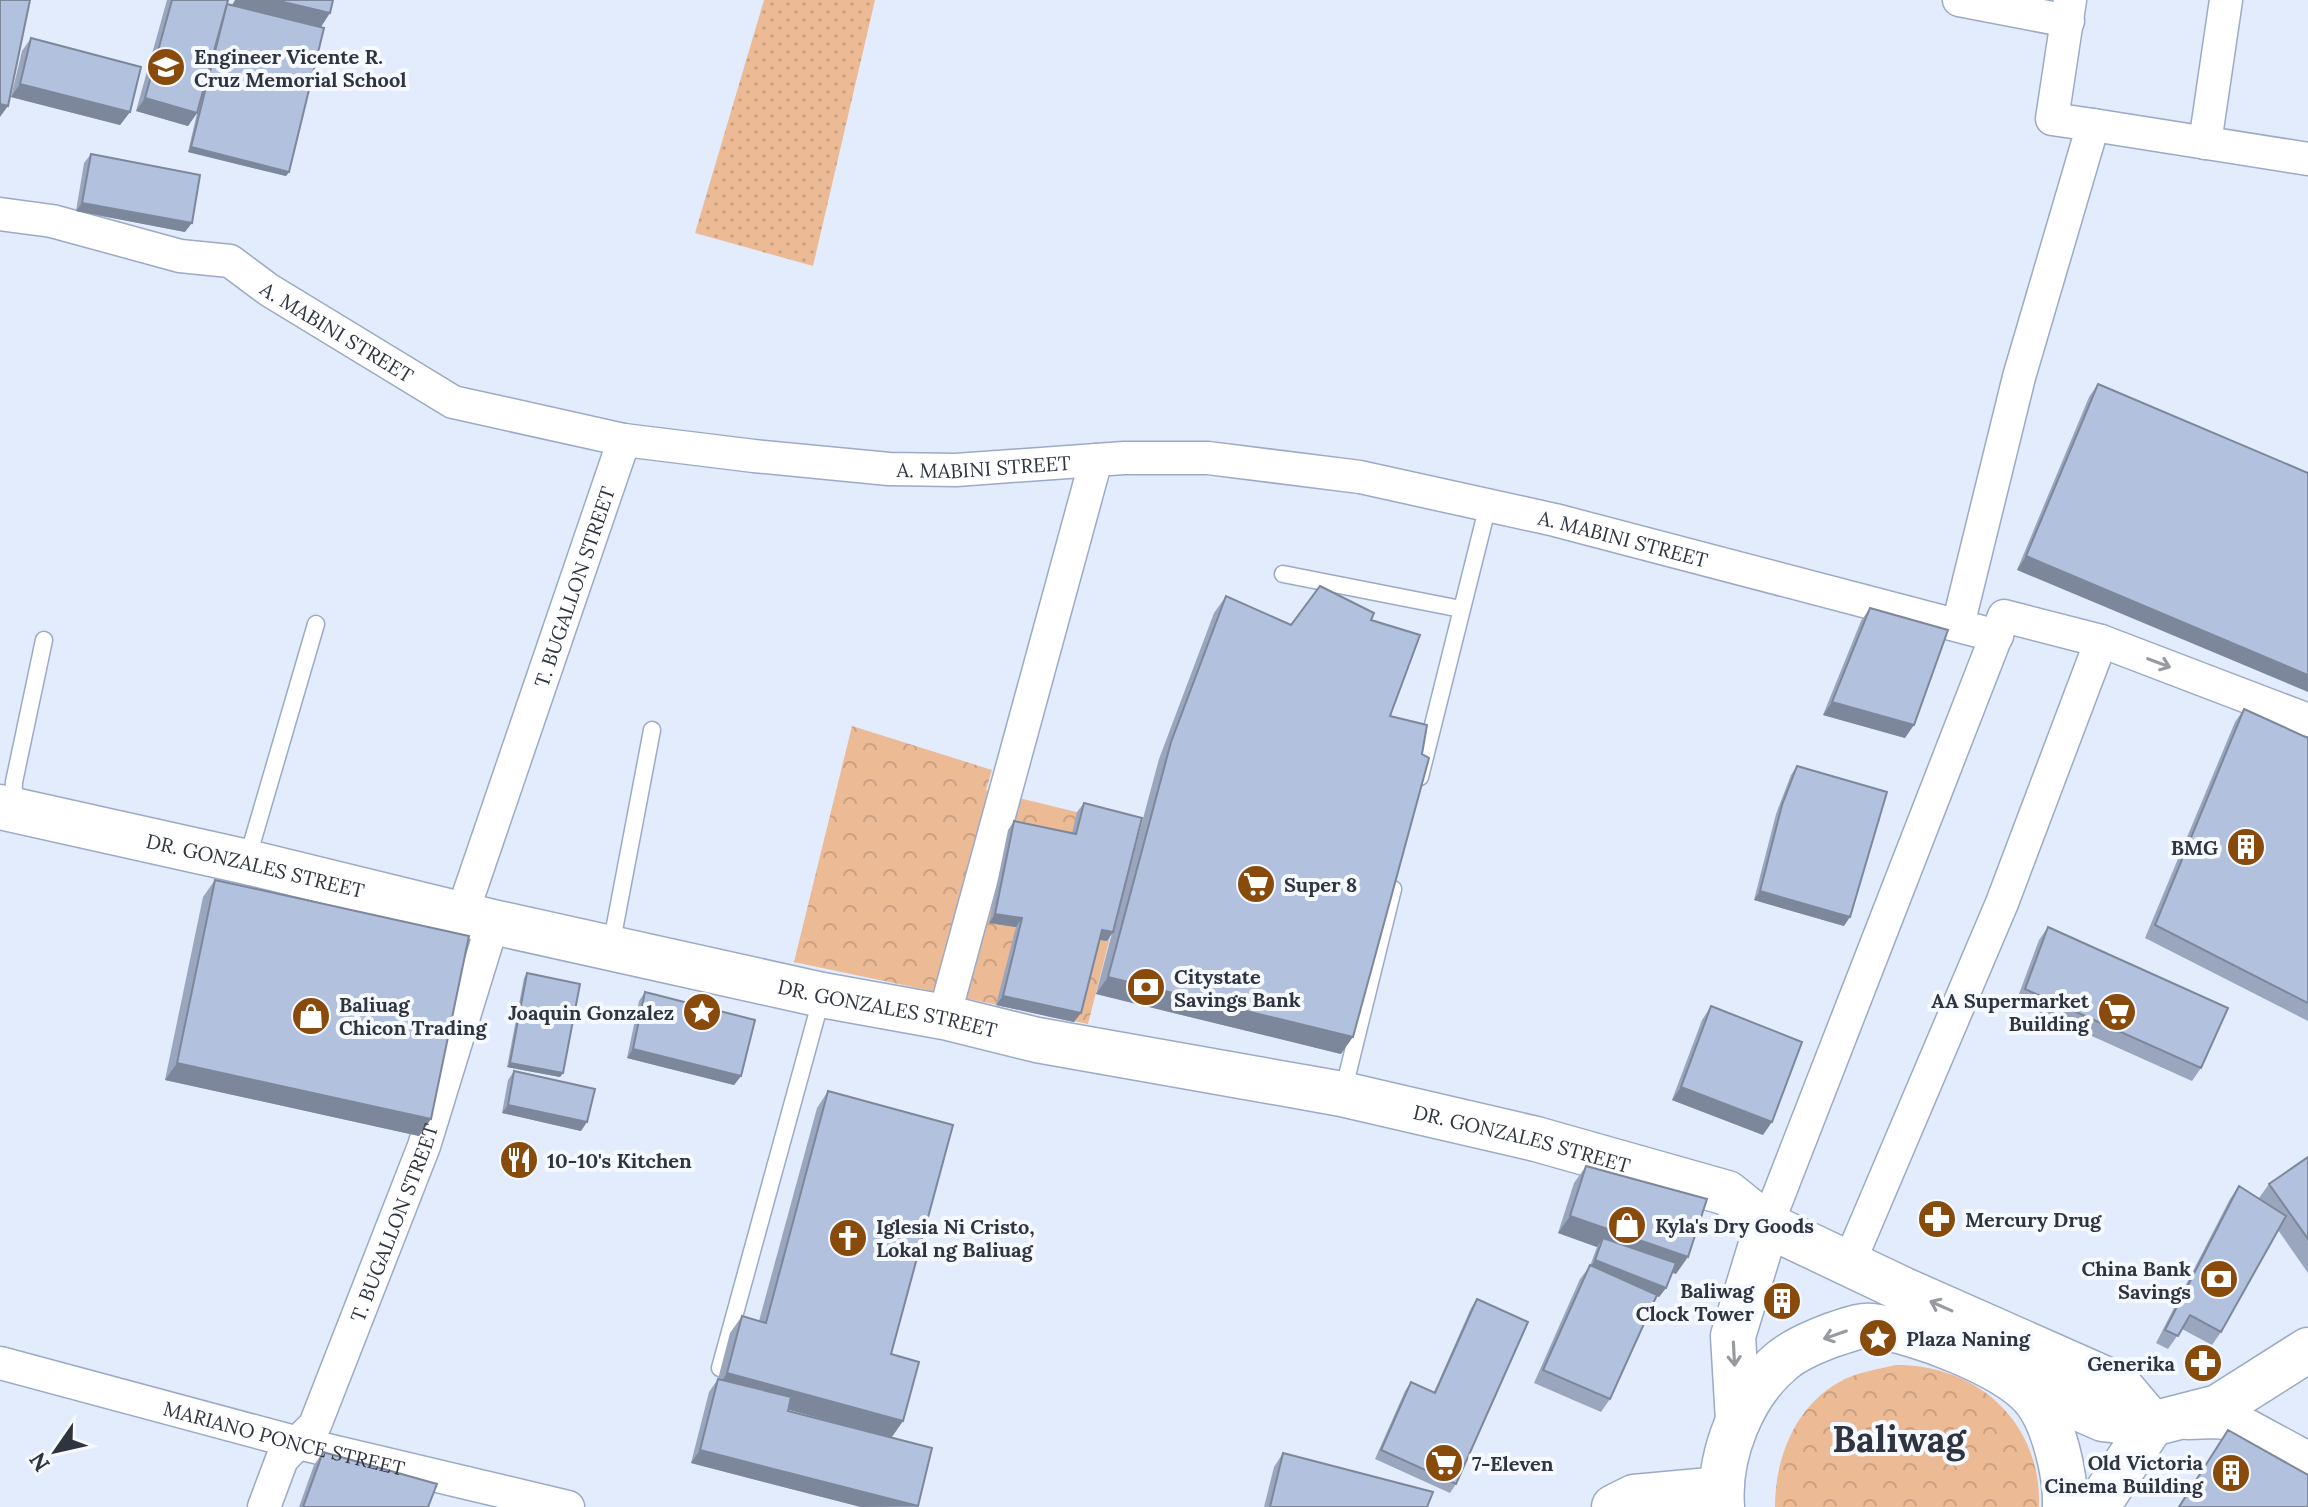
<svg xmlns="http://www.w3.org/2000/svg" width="2308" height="1507" viewBox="0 0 2308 1507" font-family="Lora,serif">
<defs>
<pattern id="grass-dots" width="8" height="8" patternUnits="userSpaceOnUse" patternTransform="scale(2)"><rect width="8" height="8" fill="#ecba94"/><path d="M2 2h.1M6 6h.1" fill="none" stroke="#cba081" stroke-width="1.8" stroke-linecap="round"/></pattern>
<pattern id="forest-crowns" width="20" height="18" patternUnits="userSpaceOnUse" patternTransform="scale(2)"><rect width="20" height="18" fill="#ecba94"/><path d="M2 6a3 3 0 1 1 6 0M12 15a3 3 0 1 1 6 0" fill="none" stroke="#cba081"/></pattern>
</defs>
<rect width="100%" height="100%" fill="#e2ecfd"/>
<path fill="url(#grass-dots)" d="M764,0H875L813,266L695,233Z"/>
<path fill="url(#forest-crowns)" d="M852,726L992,770L986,790L1138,827L1088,1024L794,962Z
M1895,1365C1977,1364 2042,1422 2039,1507H1775C1775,1456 1797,1401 1847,1378C1861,1372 1879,1369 1895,1365Z"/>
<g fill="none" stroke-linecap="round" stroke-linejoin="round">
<defs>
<path id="lane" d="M1283,574L1461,609
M1420,777L1488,505
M13,807L14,782L44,640
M247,860L316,624
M611,946L652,730
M1343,1092L1393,889
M720,1368L822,996"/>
<g id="street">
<path d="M1959,0L2068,21"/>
<path d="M2093,125L2308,159"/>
<path d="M2205,143L2226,0"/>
<path id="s1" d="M0,214L52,221L180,256L230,261L269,290L453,402L624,440L754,456L889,469L956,470L1124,458H1208L1360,477L1555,520L1997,636"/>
<path d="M1958,625L2019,377L2093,125L2052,119L2070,0"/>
<path id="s2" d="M462,914L624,440"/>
<path d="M944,1017L1096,460"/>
<path d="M1767,1225L2004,616L2101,641L2308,720"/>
<path d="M1849,1263L2002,903L2101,641"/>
<path id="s3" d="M0,1363L298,1443L568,1507"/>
<path d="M2188,1423L2216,1422L2249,1426L2308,1458"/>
<path id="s4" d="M264,1507L282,1459L315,1425L424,1146L493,922"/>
</g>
<g id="primary">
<path id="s5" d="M0,807L247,862L493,922L822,995L944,1017L1037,1040L1342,1094L1536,1139L1727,1193L1767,1225L1902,1289L2119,1385L2152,1424"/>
<path d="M2018,1382L2103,1419L2152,1424L2218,1407L2308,1350"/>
<path d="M1738,1421L1733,1336L1767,1225"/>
<path d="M1614,1507L1634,1497L1721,1489"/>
<path d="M1722,1507C1718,1456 1742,1393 1783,1360C1796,1349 1816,1341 1832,1335C1845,1331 1860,1324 1873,1326C1916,1331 2005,1365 2033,1397C2054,1421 2066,1476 2065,1507"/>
<path d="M2097,1507L2152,1424"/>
</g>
</defs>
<use href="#lane" stroke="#9baac5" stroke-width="19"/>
<use href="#street" stroke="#9baac5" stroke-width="35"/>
<use href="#primary" stroke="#9baac5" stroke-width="47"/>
<use href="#lane" stroke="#fff" stroke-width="16"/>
<use href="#street" stroke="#fff" stroke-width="32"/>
<use href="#primary" stroke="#fff" stroke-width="44"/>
</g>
<path fill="#99a6be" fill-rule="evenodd" d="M167,0H228L227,4L289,172L286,176L188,152L197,113L188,126L136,111Z
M31,38L130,112L120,125L11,97L22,51Z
M91,154L185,232L76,211L84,163Z
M2098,384L2308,473L2017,570L2089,397Z
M1226,596L1291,625L1371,620L1390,716L1341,1054L1096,994L1112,933L1107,941L1099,940L1074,1022L996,1005L1016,927L989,923L1008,830L1014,821L1072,833L1077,812L1084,803L1119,908L1159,759L1214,613Z
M1870,608L1905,738L1823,715L1861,621Z
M2244,709L2308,738V1021L2145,938L2235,722Z
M1797,766L1844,926L1754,900L1776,814L1791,775Z
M215,880L431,1119L419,1136L165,1080L203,897Z
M2048,927L2201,1068L2192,1081L2016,1002L2039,940Z
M527,973L563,1073L560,1077L507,1067L524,978Z
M645,992L741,1076L734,1085L627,1058L639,1001Z
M1711,1006L1763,1135L1672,1100L1702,1020Z
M514,1071L581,1131L502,1113L508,1080Z
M828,1091L891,1354L903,1421L892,1437L917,1507H861L691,1463L709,1392L718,1379L730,1333L742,1316L759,1321L817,1108ZM788,1409L866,1431L788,1411Z
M2308,1157V1273L2278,1230L2221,1332L2212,1345L2182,1329L2168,1349L2156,1343L2230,1199L2239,1186L2259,1198L2269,1184Z
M1586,1166L1676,1274L1672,1272L1666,1288L1659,1297L1657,1296L1610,1399L1601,1412L1534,1383L1580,1279L1590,1266L1597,1247L1558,1233L1574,1183Z
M1477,1299L1456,1484L1450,1493L1375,1459L1405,1391L1411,1382L1434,1392L1471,1308Z
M2228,1430L2308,1507H2178Z
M323,1452L428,1507H299L314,1465Z
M1283,1453L1427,1507H1264L1274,1467Z"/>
<path fill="#7d879b" d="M235,0H275L330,13L321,27L232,5Z
M20,84L130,112L120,125L11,97Z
M145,98L197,113L188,126L136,111Z
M0,104L8,106L0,117Z
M191,147L289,172L286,176L188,152Z
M82,203L192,223L185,232L76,211Z
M2026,556L2308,675V692L2017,570Z
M1832,702L1914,725L1905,738L1823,715Z
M1760,891L1850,917L1844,926L1754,900Z
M995,914L1022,918L1016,927L989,923Z
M1102,930L1113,932L1107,941L1095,939Z
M1108,977L1353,1037L1341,1054L1096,994Z
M1003,996L1081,1013L1074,1022L996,1005Z
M633,1049L741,1076L734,1085L627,1058Z
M177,1063L431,1119L419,1136L165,1080Z
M510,1063L563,1073L560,1077L507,1067Z
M1681,1087L1772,1122L1763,1135L1672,1100Z
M508,1105L587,1122L581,1131L502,1113Z
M1570,1216L1688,1257L1676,1274L1600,1248L1603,1238L1597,1247L1558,1233Z
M1595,1260L1666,1288L1659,1297L1589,1269Z
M1775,1300L1789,1306L1786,1311L1772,1305Z
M727,1373L903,1421L891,1438L716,1390Z
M700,1450L918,1506L861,1507L691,1463Z"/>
<path fill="#b2c1dd" stroke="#7d879b" stroke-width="2" d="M0,0H30L8,106L0,104Z
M172,0H228L197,113L145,98Z
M275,0H333L330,13Z
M227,4L324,28L289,172L191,147Z
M31,38L141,67L130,112L20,84Z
M91,154L200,175L192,223L82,203Z
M2098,384L2308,473V675L2026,556Z
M1320,586L1374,613L1371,620L1420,635L1390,716L1427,725L1422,754L1429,758L1353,1037L1108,977L1171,742L1226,596L1291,625Z
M1870,608L1948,630L1914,725L1832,702Z
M2244,709L2308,738V1003L2155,925Z
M1797,766L1887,792L1850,917L1760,891L1782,805Z
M1084,803L1142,818L1113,932L1102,930L1081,1013L1003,996L1022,918L995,914L1014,821L1076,834Z
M215,880L469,936L431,1119L177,1063Z
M2048,927L2228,1008L2201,1068L2025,989Z
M527,973L580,984L563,1073L510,1063Z
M645,992L755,1020L741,1076L633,1049Z
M1711,1006L1802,1042L1772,1122L1681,1087Z
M514,1071L595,1089L587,1122L508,1105Z
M828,1091L953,1125L891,1354L919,1362L903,1421L727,1373L742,1316L766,1323Z
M2308,1157V1239L2269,1184Z
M1586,1166L1707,1199L1688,1257L1570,1216Z
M2239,1186L2286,1216L2221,1332L2190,1315L2178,1336L2165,1330Z
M1603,1238L1676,1263L1666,1288L1595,1260Z
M1590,1265L1657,1295L1610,1399L1543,1370Z
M1781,1287L1795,1293L1789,1306L1775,1300Z
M1477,1299L1528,1322L1456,1484L1381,1450L1411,1382L1435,1393Z
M718,1379L791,1397L788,1411L932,1448L918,1506L700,1450Z
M2228,1430L2308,1475V1507H2179Z
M323,1452L437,1484L428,1507H303Z
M1283,1453L1433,1492L1427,1507H1270Z"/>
<defs><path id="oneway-shaft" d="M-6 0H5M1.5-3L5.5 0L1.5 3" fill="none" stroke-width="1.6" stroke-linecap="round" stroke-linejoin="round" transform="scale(2)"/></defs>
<g stroke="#979aa0">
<use href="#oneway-shaft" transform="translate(2159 663) rotate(21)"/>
<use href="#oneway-shaft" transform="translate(1941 1306) rotate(-156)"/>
<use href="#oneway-shaft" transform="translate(1835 1335) rotate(161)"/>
<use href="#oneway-shaft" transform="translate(1734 1354) rotate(87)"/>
</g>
<defs>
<symbol id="school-disc" viewBox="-11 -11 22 22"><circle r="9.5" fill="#884b0b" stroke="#f6f9ff"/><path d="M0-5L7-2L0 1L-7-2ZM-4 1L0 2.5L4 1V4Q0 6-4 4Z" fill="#fff"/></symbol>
<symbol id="building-disc" viewBox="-11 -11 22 22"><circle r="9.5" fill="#884b0b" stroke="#f6f9ff"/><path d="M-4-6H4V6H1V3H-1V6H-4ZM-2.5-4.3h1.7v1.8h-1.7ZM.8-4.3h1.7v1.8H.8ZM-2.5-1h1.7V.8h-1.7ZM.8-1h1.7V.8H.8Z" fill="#fff"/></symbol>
<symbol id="supermarket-disc" viewBox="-11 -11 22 22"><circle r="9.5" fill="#884b0b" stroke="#f6f9ff"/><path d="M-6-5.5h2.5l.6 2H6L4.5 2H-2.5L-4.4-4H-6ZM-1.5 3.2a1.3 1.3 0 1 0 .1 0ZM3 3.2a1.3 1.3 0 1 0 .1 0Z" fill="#fff"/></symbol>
<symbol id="bank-disc" viewBox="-11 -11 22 22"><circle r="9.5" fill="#884b0b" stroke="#f6f9ff"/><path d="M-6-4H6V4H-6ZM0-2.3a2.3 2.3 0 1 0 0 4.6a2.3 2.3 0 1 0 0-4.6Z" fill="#fff"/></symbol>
<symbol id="sight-disc" viewBox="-11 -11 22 22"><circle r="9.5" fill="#884b0b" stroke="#f6f9ff"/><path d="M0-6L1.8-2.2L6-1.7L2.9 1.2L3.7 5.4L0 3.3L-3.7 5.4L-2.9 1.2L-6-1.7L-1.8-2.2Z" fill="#fff"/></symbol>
<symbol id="shop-disc" viewBox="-11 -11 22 22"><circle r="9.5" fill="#884b0b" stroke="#f6f9ff"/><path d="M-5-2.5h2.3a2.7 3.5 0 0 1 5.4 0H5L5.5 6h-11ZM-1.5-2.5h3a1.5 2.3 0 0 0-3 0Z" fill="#fff"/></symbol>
<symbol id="restaurant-disc" viewBox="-11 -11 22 22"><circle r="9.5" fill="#884b0b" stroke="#f6f9ff"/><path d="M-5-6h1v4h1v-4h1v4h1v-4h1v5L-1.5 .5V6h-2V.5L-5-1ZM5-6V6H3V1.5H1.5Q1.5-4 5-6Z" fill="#fff"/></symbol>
<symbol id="pharmacy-disc" viewBox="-11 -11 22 22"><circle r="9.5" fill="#884b0b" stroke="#f6f9ff"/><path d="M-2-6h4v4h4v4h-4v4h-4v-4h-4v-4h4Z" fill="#fff"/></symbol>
<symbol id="church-disc" viewBox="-11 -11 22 22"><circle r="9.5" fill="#884b0b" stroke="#f6f9ff"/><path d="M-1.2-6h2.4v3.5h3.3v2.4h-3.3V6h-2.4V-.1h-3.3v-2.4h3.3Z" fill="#fff"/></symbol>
</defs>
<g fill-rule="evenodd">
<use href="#school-disc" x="144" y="45" width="44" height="44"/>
<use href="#building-disc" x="2224" y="825" width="44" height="44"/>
<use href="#supermarket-disc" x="1234" y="862" width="44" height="44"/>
<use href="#bank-disc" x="1124" y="965" width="44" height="44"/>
<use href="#sight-disc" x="680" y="990" width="44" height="44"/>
<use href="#supermarket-disc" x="2095" y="990" width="44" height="44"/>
<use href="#shop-disc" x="289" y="994" width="44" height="44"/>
<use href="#restaurant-disc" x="497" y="1138" width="44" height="44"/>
<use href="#pharmacy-disc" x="1915" y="1197" width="44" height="44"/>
<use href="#shop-disc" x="1605" y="1203" width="44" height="44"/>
<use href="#church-disc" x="826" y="1216" width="44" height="44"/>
<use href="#bank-disc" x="2197" y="1257" width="44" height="44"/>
<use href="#building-disc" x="1760" y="1279" width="44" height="44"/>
<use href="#sight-disc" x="1856" y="1316" width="44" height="44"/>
<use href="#pharmacy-disc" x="2181" y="1341" width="44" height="44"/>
<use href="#supermarket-disc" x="1422" y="1441" width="44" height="44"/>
<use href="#building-disc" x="2209" y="1451" width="44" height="44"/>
</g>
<g text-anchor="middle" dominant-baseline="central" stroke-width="8" stroke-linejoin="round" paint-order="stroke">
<g font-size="20" font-weight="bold" fill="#2f3540" stroke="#f6f9ff" text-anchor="start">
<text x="194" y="56">Engineer Vicente R.<tspan x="194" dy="23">Cruz Memorial School</tspan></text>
<text x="2218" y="847" text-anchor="end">BMG</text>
<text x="1284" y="884">Super 8</text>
<text x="1174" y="976">Citystate<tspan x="1174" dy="23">Savings Bank</tspan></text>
<text x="2089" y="1000" text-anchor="end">AA Supermarket<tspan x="2089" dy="23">Building</tspan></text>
<text x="339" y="1004">Baliuag<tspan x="339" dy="23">Chicon Trading</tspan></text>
<text x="674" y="1012" text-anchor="end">Joaquin Gonzalez</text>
<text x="547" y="1160">10-10's Kitchen</text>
<text x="1965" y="1219">Mercury Drug</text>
<text x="1655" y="1225">Kyla's Dry Goods</text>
<text x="876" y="1226">Iglesia Ni Cristo,<tspan x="876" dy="23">Lokal ng Baliuag</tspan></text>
<text x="2191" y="1268" text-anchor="end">China Bank<tspan x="2191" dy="23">Savings</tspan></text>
<text x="1754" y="1290" text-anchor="end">Baliwag<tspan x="1754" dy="23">Clock Tower</tspan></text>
<text x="1906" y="1338">Plaza Naning</text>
<text x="2175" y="1363" text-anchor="end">Generika</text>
<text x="2203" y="1462" text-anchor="end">Old Victoria<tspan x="2203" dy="23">Cinema Building</tspan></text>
<text x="1472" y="1463">7-Eleven</text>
</g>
<g font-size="20" fill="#2f3540" stroke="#f6f9ff">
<text stroke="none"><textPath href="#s1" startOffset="364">A. MABINI STREET</textPath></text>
<text stroke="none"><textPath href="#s1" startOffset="1036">A. MABINI STREET</textPath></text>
<text stroke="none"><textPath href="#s1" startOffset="1684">A. MABINI STREET</textPath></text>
<text stroke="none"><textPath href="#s2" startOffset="346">T. BUGALLON STREET</textPath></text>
<text stroke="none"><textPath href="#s5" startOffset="262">DR. GONZALES STREET</textPath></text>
<text stroke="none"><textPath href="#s5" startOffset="910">DR. GONZALES STREET</textPath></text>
<text stroke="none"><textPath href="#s5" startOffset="1558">DR. GONZALES STREET</textPath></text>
<text stroke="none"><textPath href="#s4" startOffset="316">T. BUGALLON STREET</textPath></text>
<text stroke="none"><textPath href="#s3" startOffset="294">MARIANO PONCE STREET</textPath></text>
</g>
<g font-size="36" font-weight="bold" fill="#2f3540" stroke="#f6f9ff">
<text x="1899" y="1439">Baliwag</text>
</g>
</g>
<g transform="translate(56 1451) rotate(236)" stroke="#f6f9ff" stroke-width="6" paint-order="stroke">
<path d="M0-6L14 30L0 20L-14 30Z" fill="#2f3540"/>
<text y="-12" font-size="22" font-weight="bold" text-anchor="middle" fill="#2f3540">N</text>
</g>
</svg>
